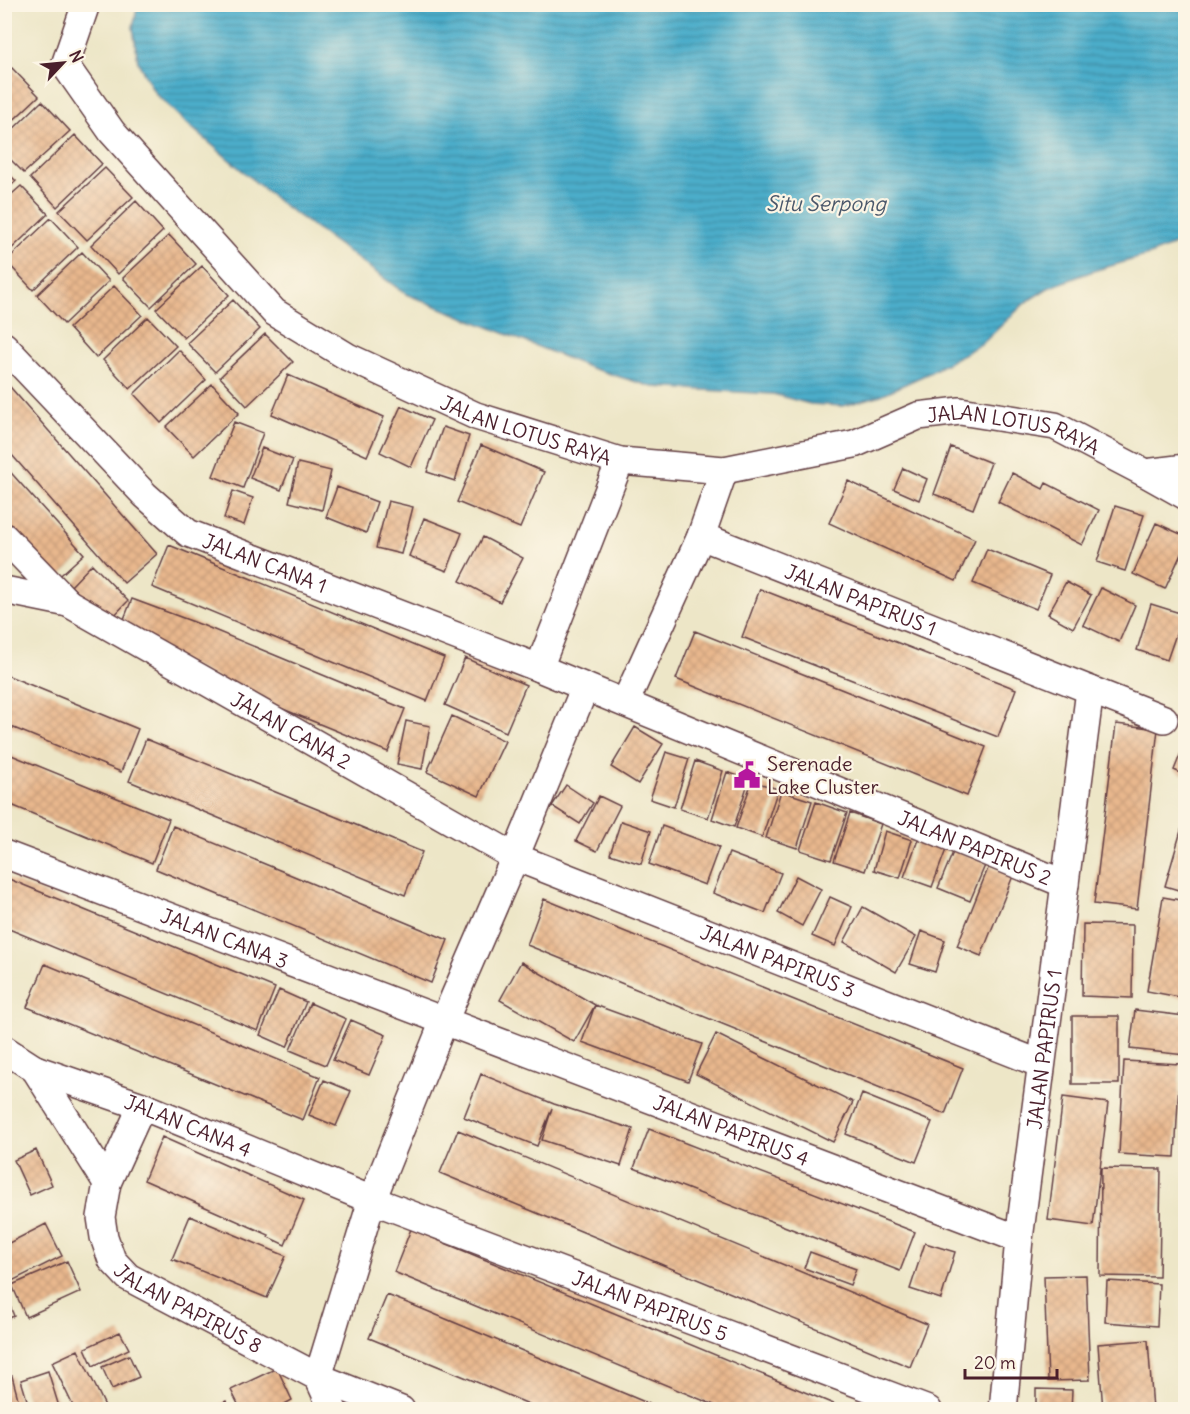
<svg xmlns="http://www.w3.org/2000/svg" width="1190" height="1414" viewBox="0 0 1190 1414" font-family="Delius,sans-serif">
<defs>
<pattern id="water-rules" width="6" height="5" patternUnits="userSpaceOnUse" patternTransform="scale(1.5)"><rect width="6" height="5" fill="#4badca"/><path d="M0 2.5h6" fill="none" stroke="#408ca4"/></pattern>
<pattern id="building-cross-hatch" width="8" height="8" patternUnits="userSpaceOnUse" patternTransform="scale(1.5)"><rect width="8" height="8" fill="#e8b78d"/><path d="M0 0l8 8M0 8l8-8" fill="none" stroke="#c89d7a"/></pattern>
</defs>
<rect width="100%" height="100%" fill="#fcf5e5"/>
<filter id="ink" filterUnits="userSpaceOnUse"><feTurbulence type="fractalNoise" baseFrequency=".0167" numOctaves="2"/><feDisplacementMap in="SourceGraphic" scale="12" xChannelSelector="R" yChannelSelector="G"/><feConvolveMatrix kernelMatrix="1 2 1 2 8 2 1 2 1" color-interpolation-filters="sRGB"/></filter>
<filter id="wash" filterUnits="userSpaceOnUse"><feTurbulence type="fractalNoise" baseFrequency=".008" numOctaves="4" result="noise"/><feDisplacementMap in="SourceGraphic" scale="24" xChannelSelector="R" yChannelSelector="G"/><feGaussianBlur stdDeviation="1.35" result="paint"/><feColorMatrix in="noise" values="0 0 0 0 0 0 0 0 0 0 0 0 0 0 0 0 0 1.4 0 .05"/><feComposite in="paint" operator="in"/></filter>
<g filter="url(#wash)">
<rect width="100%" height="100%" fill="#ede6c7"/>
<path fill="url(#water-rules)" stroke="#4a667a" stroke-width="1.5" d="M138,5H1185V240L1152,254L1093,271L1048,288L1026,302L983,343L929,373L881,395L843,406L810,404L773,394L653,387L591,368L406,294L279,202L184,121L155,93L138,62L133,27Z"/>
<g id="blocks">
<path fill="url(#building-cross-hatch)" d="M12,68L39,96L4,129V74Z
M42,101L70,131L24,173L4,153V138Z
M75,135L102,164L57,207L30,178Z
M105,168L133,197L87,240L59,211Z
M4,169L16,181L4,192Z
M21,186L48,214L4,256V201Z
M136,201L163,231L118,274L91,245Z
M51,218L78,247L33,290L6,261Z
M169,235L196,264L151,307L123,278Z
M82,252L109,281L64,324L37,295Z
M202,266L229,295L184,338L156,309Z
M114,286L142,315L96,358L69,328Z
M233,300L260,329L215,372L187,343Z
M148,317L176,346L130,389L103,360Z
M265,334L293,362L247,406L220,377Z
M179,350L206,380L161,423L134,394Z
M288,375L384,417L367,456L272,414Z
M4,380L157,554L124,583L4,446Z
M212,384L239,413L194,456L166,427Z
M401,406L432,420L411,467L380,452Z
M234,422L263,433L243,488L213,476Z
M443,427L469,436L455,481L427,472Z
M481,445L544,472L520,528L457,502Z
M951,447L991,463L973,509L934,494Z
M262,448L293,460L281,490L250,478Z
M298,463L331,471L322,510L289,502Z
M4,465L84,554L52,583L4,529Z
M903,468L927,479L919,500L894,489Z
M1012,473L1043,489L1046,483L1099,510L1082,545L998,502Z
M848,481L975,539L956,581L829,523Z
M337,487L377,502L366,533L326,517Z
M233,491L253,498L244,525L224,518Z
M388,501L413,507L401,554L376,548Z
M1115,506L1144,515L1125,571L1097,562Z
M424,518L462,533L447,571L409,556Z
M1156,523L1185,536V545L1165,589L1133,574Z
M483,537L523,558L500,602L460,581Z
M169,545L444,658L427,701L152,587Z
M987,549L1050,575L1036,609L973,583Z
M92,564L128,601L108,622L71,586Z
M1066,582L1091,595L1073,628L1048,614Z
M1101,588L1135,605L1119,642L1083,625Z
M760,589L1016,689L998,737L742,637Z
M132,599L202,625L405,709L388,752L261,700L120,629Z
M1151,604L1183,614L1167,660L1137,650Z
M695,631L986,747L967,796L676,679Z
M465,658L526,685L506,732L445,705Z
M4,674L138,729L121,772L4,724Z
M452,716L505,741L479,796L427,772Z
M406,721L430,726L422,769L397,764Z
M1116,724L1158,729L1137,909L1094,904Z
M635,727L663,744L638,784L611,767Z
M146,739L422,852L405,895L129,781Z
M1185,743V775L1174,770Z
M4,752L169,819L152,863L4,802Z
M666,752L689,759L674,807L650,799Z
M695,761L723,771L708,818L680,809Z
M727,772L749,780L734,827L712,819Z
M752,781L778,789L762,837L736,828Z
M566,785L593,803L580,824L552,806Z
M781,791L812,801L797,848L766,838Z
M599,796L620,806L597,851L576,841Z
M816,802L847,813L831,860L800,850Z
M850,813L881,824L865,871L834,861Z
M1185,817V892L1165,886Z
M621,821L651,831L641,864L610,854Z
M173,826L448,940L431,983L156,869Z
M662,826L719,847L705,885L649,864Z
M885,831L912,840L900,878L874,870Z
M919,837L947,847L932,887L904,877Z
M954,850L986,863L970,901L938,888Z
M729,853L781,873L765,913L713,893Z
M989,866L1013,876L981,956L957,946Z
M796,876L821,889L802,926L778,913Z
M4,877L275,988L258,1031L4,927Z
M830,897L852,907L835,946L812,936Z
M1163,897L1185,901V998L1147,991Z
M544,899L963,1068L945,1114L527,945Z
M863,907L916,937L896,972L844,942Z
M1083,924L1133,925L1132,998L1082,996Z
M921,931L945,940L935,972L910,964Z
M521,962L595,1005L702,1044L688,1081L582,1042L595,1005L574,1042L500,1000Z
M45,964L320,1077L303,1120L27,1007Z
M279,990L306,1002L287,1047L260,1035Z
M310,1003L346,1019L326,1065L290,1050Z
M1135,1010L1185,1016V1055L1130,1049Z
M1072,1016H1119V1084H1072Z
M351,1020L386,1035L369,1075L333,1060Z
M716,1034L853,1102L833,1142L696,1074Z
M1124,1061L1180,1064L1175,1157L1119,1154Z
M481,1074L554,1104L633,1129L621,1166L542,1140L552,1108L537,1146L464,1117Z
M324,1080L351,1091L336,1126L309,1115Z
M862,1094L932,1122L916,1162L846,1134Z
M1063,1097L1108,1103L1093,1226L1048,1220Z
M649,1129L915,1232L900,1271L634,1168Z
M458,1130L927,1324L910,1367L440,1173Z
M162,1137L304,1200L285,1245L268,1237L269,1235L144,1180Z
M36,1150L52,1185L30,1195L14,1160Z
M1101,1168L1161,1169L1159,1277L1100,1276Z
M190,1216L286,1256L267,1298L172,1259Z
M46,1224L62,1256L12,1281L5,1265V1245Z
M411,1229L660,1332L848,1410H726L466,1302L394,1272Z
M925,1243L955,1252L941,1299L910,1289Z
M810,1252L856,1269L850,1285L804,1268Z
M67,1261L81,1292L26,1317L12,1285Z
M1086,1275L1090,1380L1048,1381L1044,1276Z
M1107,1281L1159,1284L1157,1326L1105,1322Z
M4,1291L14,1316L4,1320Z
M387,1295L415,1306L664,1410H543L467,1378L369,1338Z
M120,1332L129,1349L93,1366L85,1348Z
M1148,1340L1153,1410H1103L1098,1344Z
M78,1350L105,1406L97,1410H75L52,1362Z
M129,1355L139,1377L112,1389L102,1367Z
M277,1368L292,1400L274,1410H241L231,1390Z
M48,1371L60,1410H30L21,1380Z
M12,1376L21,1410H4V1378Z
M1036,1389L1072,1390L1071,1410H1036Z
M226,1401L230,1410H207Z"/>
</g>
</g>
<g filter="url(#ink)">
<use href="#blocks" fill-opacity="0" stroke="#623d42" stroke-width="1.5"/>
<g fill="none" stroke-linecap="round" stroke-linejoin="round">
<defs>
<g id="minor">
<path id="s1" d="M86,4L65,65L112,132L274,312L348,357L476,416L620,461L724,470L854,444L918,416L960,411L1055,426L1145,473L1186,496"/>
<path id="s2" d="M4,346L145,495L188,533L539,668L1065,884"/>
<path d="M1145,473L1186,468"/>
<path id="s3" d="M701,536L1164,719"/>
<path d="M4,537L68,603"/>
<path id="s4" d="M4,590L68,603L515,857L1041,1064"/>
<path d="M539,668L620,461"/>
<path d="M625,703L701,536L724,470"/>
<path id="s5" d="M4,854L1019,1239"/>
<path id="s6" d="M4,1049L35,1069L142,1106L372,1200L928,1410"/>
<path d="M35,1069L107,1183"/>
<path id="s7" d="M142,1106L107,1183L101,1217L104,1237L112,1260L128,1277L318,1377L401,1410"/>
<path d="M318,1377L372,1200L444,1021L515,857L585,687"/>
<path d="M318,1377L333,1410"/>
<path id="s8" d="M1003,1410L1019,1239L1090,690"/>
</g>
</defs>
<use href="#minor" stroke="#623d42" stroke-width="30"/>
<use href="#minor" stroke="#fff" stroke-width="27"/>
</g>
</g>
<defs>
<symbol id="civic-bare" viewBox="-9 -9 18 18"><path d="M-.6-6.5H3V-4.5H.6V-3L4-1V1h2V6H-6V1h2V-1L-.6-3ZM-1.2 2.5V6h2.4V2.5Z" fill="#b5179e" stroke="#fcf5e5" stroke-width="2.5" paint-order="stroke"/></symbol>
</defs>
<g fill-rule="evenodd">
<use href="#civic-bare" x="728" y="756" width="38" height="38"/>
</g>
<g text-anchor="middle" dominant-baseline="central" stroke-width="4.5" stroke-linejoin="round" paint-order="stroke">
<g font-size="20" fill="#4a1f2b" stroke="#fcf5e5">
<text stroke="none"><textPath href="#s1" startOffset="668">JALAN LOTUS RAYA</textPath></text>
<text stroke="none"><textPath href="#s1" startOffset="1172">JALAN LOTUS RAYA</textPath></text>
<text stroke="none"><textPath href="#s2" startOffset="345">JALAN CANA 1</textPath></text>
<text stroke="none"><textPath href="#s3" startOffset="172">JALAN PAPIRUS 1</textPath></text>
<text stroke="none"><textPath href="#s4" startOffset="322">JALAN CANA 2</textPath></text>
<text stroke="none"><textPath href="#s2" startOffset="1110">JALAN PAPIRUS 2</textPath></text>
<text stroke="none"><textPath href="#s5" startOffset="236">JALAN CANA 3</textPath></text>
<text stroke="none"><textPath href="#s4" startOffset="862">JALAN PAPIRUS 3</textPath></text>
<text stroke="none"><textPath href="#s8" startOffset="363">JALAN PAPIRUS 1</textPath></text>
<text stroke="none"><textPath href="#s6" startOffset="200">JALAN CANA 4</textPath></text>
<text stroke="none"><textPath href="#s5" startOffset="778">JALAN PAPIRUS 4</textPath></text>
<text stroke="none"><textPath href="#s7" startOffset="255">JALAN PAPIRUS 8</textPath></text>
<text stroke="none"><textPath href="#s6" startOffset="696">JALAN PAPIRUS 5</textPath></text>
</g>
<g font-size="20" fill="#4a1f2b" stroke="#fcf5e5" text-anchor="start">
<text x="767" y="763">Serenade<tspan x="767" dy="23">Lake Cluster</tspan></text>
</g>
<g font-size="21" font-style="italic" fill="#4a586b" stroke="#fcf5e5">
<text x="826" y="203">Situ Serpong</text>
</g>
</g>
<rect width="1190" height="1414" fill="none" stroke="#fcf5e5" stroke-width="24"/>
<g transform="translate(63 63) rotate(64)" stroke="#fcf5e5" stroke-width="4.5" paint-order="stroke">
<path d="M0-4.5L10 22L0 15L-10 22Z" fill="#4a1f2b"/>
<text y="-9" font-size="16" font-weight="bold" text-anchor="middle" fill="#4a1f2b">N</text>
</g>
<path d="M965 1369v9h92v-9" fill="none" stroke="#4a1f2b" stroke-width="3"/>
<text x="974" y="1369" font-size="18" fill="#4a1f2b" stroke="#fcf5e5" stroke-width="4.5" paint-order="stroke">20 m</text>
</svg>
